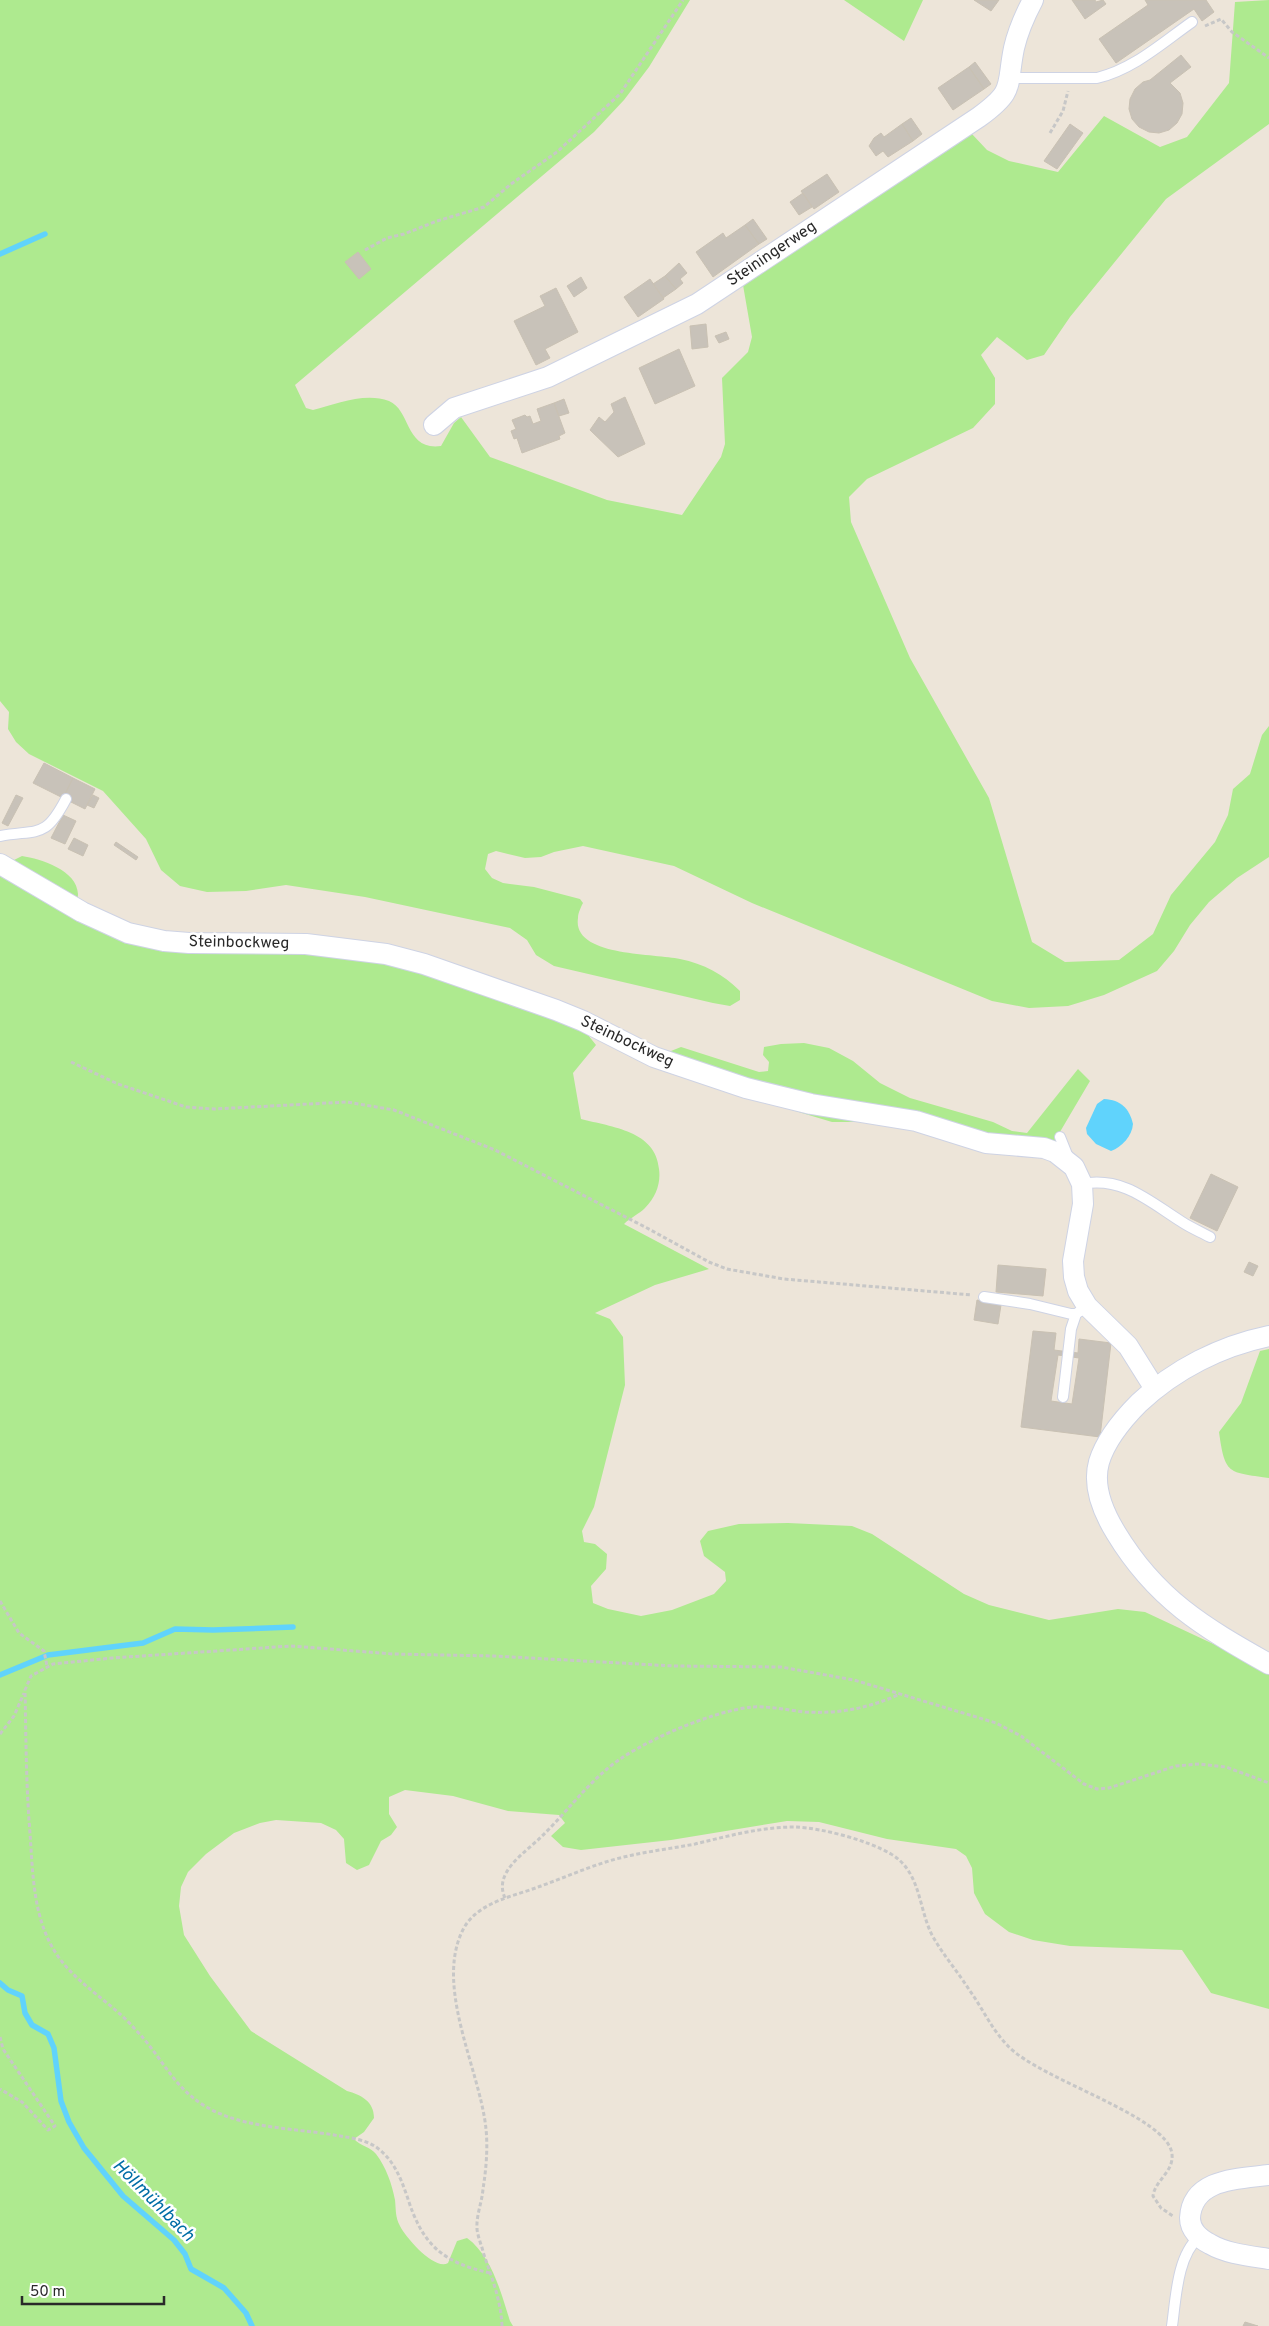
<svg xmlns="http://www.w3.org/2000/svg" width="1269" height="2326" viewBox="0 0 1269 2326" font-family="Overpass,sans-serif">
<rect width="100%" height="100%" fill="#ede5d9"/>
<path fill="#aeea8f" d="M0,0H690L649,67L624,100L594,132L295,385L306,408L313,410C336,404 365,392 389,401C411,410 405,451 441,446L454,423L461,417L490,457L607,500L682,515L721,457L725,444L722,378L748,352L752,337L743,285L971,133L987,150L1009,161L1058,172L1104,116L1160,147L1187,137L1229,83L1235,2L1269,0V124L1166,199L1070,317L1044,355L1027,360L997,337L981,355L995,378V404L973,428L867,479L849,497L851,522L910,658L989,798L1032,942L1065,962L1119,960L1153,934L1171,895L1215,842L1228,815L1233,789L1250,774L1262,735L1269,726V857L1237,878L1209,902L1190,925L1174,951L1157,971L1104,995L1068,1006L1029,1008L992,1001L752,903L674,866L583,846L554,852L541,857L525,858L496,851L488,854L485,869L492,878L503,883L534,887L580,899L583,903C581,907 578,913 578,918C572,957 655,953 680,959C704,964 723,974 740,991V1000L730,1006L713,1003L554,966L536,955L527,940L510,928L365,897L286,885L246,891L207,892L180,886L161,870L146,839L103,791L29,754L16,742L8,729L9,712L0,701Z
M844,0H923L904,41Z
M22,856C41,859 77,870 78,894C78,901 74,911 73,918L103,933L137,945L178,951L349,954L405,965L584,1030L596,1045L573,1073L581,1119C612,1127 656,1131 659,1169C661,1183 656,1197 645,1208C639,1214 630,1218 624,1224L709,1269L655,1285L595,1313L610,1319L623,1337L625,1385L594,1507L582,1531L584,1542L595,1544L607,1554L606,1569L591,1586L593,1603L608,1609L641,1616L672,1610L714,1594L726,1581L725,1572L704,1556L700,1541L708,1531L739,1524L788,1523L852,1526L872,1534L964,1594L989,1605L1049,1620L1118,1609L1145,1612L1269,1670V2009L1211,1993L1182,1950L1070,1946L1033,1940L1009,1932L985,1914L974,1893L972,1868L966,1856L956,1849L887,1839L819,1822L787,1821L671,1840L581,1850L563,1847L551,1836L565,1823L559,1815L508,1811L453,1796L405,1790L389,1797V1814L397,1827L391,1835L381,1841L369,1865L357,1870L346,1863L344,1839L336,1830L321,1823L276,1820L260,1823L234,1833L206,1854L188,1872L181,1887L179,1906L184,1935L210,1976L251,2031L347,2091C361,2095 374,2101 374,2118L364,2132L354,2139C360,2146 371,2147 376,2154C386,2167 392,2184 395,2200C396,2209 395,2217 400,2226C406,2238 435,2271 448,2263L457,2241L467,2238C492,2256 501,2293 510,2321L513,2326H0V867Z
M804,1043L829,1048L853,1061L880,1083L910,1098L993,1122L1012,1131L1027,1133L1078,1069L1090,1081L1054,1142L876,1122H832L739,1094L668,1057L671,1051L681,1047L759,1072L768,1071L769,1062L763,1055L764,1047L781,1044Z
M1269,1349V1478C1228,1472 1225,1475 1219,1432L1241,1403L1260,1351Z"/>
<path fill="#60d3fc" d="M1104,1099C1121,1100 1129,1108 1133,1124C1132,1136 1122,1147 1111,1151L1096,1144L1087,1134L1086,1128L1097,1104Z"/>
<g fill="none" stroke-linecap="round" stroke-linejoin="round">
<path stroke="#60d3fc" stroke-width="5.5" d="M0,254L45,234
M0,1675L48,1655L143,1643L175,1629L213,1630L293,1627
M0,1983L8,1990L22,1996L25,2013L32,2025L48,2034L54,2048L61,2101L69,2122L84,2148L123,2196L174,2240L185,2254L191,2269L224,2288L246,2313L252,2326"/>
</g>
<path fill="#c8c2b9" stroke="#c9c1b3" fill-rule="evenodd" d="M974,0H999L991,11Z
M1072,0H1095L1096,2L1103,0L1106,4L1085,19Z
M1145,0H1206L1214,12L1202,21L1194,9L1116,63L1099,39L1148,5Z
M1181,55L1191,67L1170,83L1180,93L1183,103L1182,114L1177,123L1169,130L1159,133L1149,132L1139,127L1132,119L1129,109L1130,99L1135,89L1143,82L1150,80Z
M975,62L991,84L984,89L969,67Z
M969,67L984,89L953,110L938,88Z
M911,118L922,134L913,141L902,124Z
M902,124L913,141L888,157L883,151L876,156L869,146L874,138L881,133L884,137Z
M1070,124L1083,133L1057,169L1044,161Z
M827,174L839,192L814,209L801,191Z
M803,193L812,207L799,215L790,202Z
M753,219L767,239L759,244L745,225Z
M745,225L759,244L713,277L696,252L723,233L726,238Z
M358,252L371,269L359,279L345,262Z
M679,263L687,273L680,279L683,283L676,289L665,276Z
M665,276L676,289L663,298L653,284Z
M581,277L587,288L574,297L567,286Z
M650,279L664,299L638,317L624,297Z
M556,288L578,332L545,349L550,358L536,365L514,321L545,306L540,296Z
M706,324L708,347L692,349L690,326Z
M726,332L729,339L719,343L715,336Z
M679,349L695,386L655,404L639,368Z
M625,397L645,444L618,457L590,430L599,417L605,422L614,412L611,404Z
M564,399L569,413L559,416L554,403Z
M554,403L565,433L559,436L560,439L522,453L517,438L514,439L511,431L516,429L512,420L525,415L527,417L530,416L533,424L541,421L537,409Z
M44,763L73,778L63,798L33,783Z
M73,778L95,789L85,809L63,798Z
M16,795L23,798L8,826L2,823Z
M93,795L99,798L94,808L87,805Z
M63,815L76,821L65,844L51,838Z
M74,838L88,845L83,856L68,849Z
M116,842L138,857L136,860L114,845Z
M1211,1174L1238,1187L1217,1231L1190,1218Z
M1249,1262L1258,1266L1253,1276L1244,1272Z
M998,1265L1046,1269L1043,1296L996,1292Z
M977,1300L1001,1305L998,1324L974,1320Z
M1033,1331L1056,1333L1054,1350L1078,1353L1079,1339L1111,1343L1100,1437L1021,1427ZM1058,1355L1079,1358L1072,1404L1051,1401Z
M1245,2322L1258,2326H1243Z"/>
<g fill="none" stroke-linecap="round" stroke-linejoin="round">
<defs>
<path id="service" d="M1011,78H1097C1134,69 1162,43 1192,22
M0,836C39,829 45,839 66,799
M1060,1137L1068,1157
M1082,1184C1123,1176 1150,1202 1182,1222C1191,1228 1201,1232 1210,1237
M984,1297L1030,1304L1071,1314H1076L1087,1306
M1063,1397L1071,1329L1076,1314
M1172,2326C1176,2298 1177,2256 1199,2237"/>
<path id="minor" d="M434,425L454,408L548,377L697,304L979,117C1016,90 1006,87 1014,48C1018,31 1025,15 1033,0
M0,864L82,912L128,933L164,941L189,943L306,944L386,954L424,964L556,1010L583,1021L654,1057L746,1088L811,1104L916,1121L986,1143L1044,1148L1055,1152L1074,1167L1082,1184L1083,1204L1073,1261L1074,1277L1078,1291L1087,1306L1128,1346L1155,1389
M1269,1336C1221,1346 1175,1369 1139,1403C1123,1419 1106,1439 1099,1462C1092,1487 1103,1512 1116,1533C1156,1599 1203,1627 1269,1664
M1269,2175C1239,2179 1192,2178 1190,2218C1190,2230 1200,2239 1210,2244C1227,2254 1250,2256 1269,2259"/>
</defs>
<use href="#service" stroke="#ced3e4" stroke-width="12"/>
<use href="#minor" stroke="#ced3e4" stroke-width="22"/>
<path stroke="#c7c7c7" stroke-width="3" stroke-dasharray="4 2.5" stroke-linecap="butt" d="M1205,26L1221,19L1232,32L1269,58
M1050,133L1063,111L1068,91
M365,250L387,238L404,234L437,221L484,207L511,184L557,152L620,94L683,0
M71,1062L118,1084L186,1107L214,1109L347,1102L394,1110L495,1150L647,1228L709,1262L727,1269L784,1279L972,1295
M0,1601L19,1633L44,1651L47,1666
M0,1734L14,1716L24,1693
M505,1898C493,1872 525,1853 541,1837C563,1816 583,1789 607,1769C637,1743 712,1711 752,1707C770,1706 787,1710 805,1712C840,1714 869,1708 900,1694
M0,2037L3,2049L55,2126L48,2130L22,2102L0,2089
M490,2273C441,2262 422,2244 407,2196C400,2176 393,2159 376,2147C366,2140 352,2138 340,2136C302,2129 259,2129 223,2115C174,2095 168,2063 134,2028C112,2003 80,1986 60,1959C33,1923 33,1876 30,1833C26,1785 26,1738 25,1690L31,1676L53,1664L112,1658L291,1646L393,1654L494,1656L674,1666L781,1667L854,1680L996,1723L1021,1736L1084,1784L1097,1789L1109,1788L1176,1766L1199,1764L1226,1767L1269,1783
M502,2326C501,2301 492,2278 484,2255C482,2246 478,2238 477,2229C476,2216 482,2202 483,2189C486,2170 488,2149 486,2129C480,2069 432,1983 465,1926C481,1901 515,1896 541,1886C566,1877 590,1866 616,1859C642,1852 669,1849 695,1844C728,1836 761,1827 795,1827C822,1828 867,1840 891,1854C921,1872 918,1907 932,1935C943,1955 958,1972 970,1991C983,2009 992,2030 1008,2046C1040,2080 1168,2116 1172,2154C1174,2172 1155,2180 1153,2196L1161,2208L1173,2216"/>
<use href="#service" stroke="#fff" stroke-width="10"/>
<use href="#minor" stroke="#fff" stroke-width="20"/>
</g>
<g text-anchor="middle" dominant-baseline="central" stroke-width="5" stroke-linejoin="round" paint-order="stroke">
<g font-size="16" fill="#292929" stroke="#fff">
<text transform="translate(772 254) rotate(-34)">Steiningerweg</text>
<text transform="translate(239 943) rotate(1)">Steinbockweg</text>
<text transform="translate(627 1042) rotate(25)">Steinbockweg</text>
</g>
<g font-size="18" font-style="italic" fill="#006da6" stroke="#fff">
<text transform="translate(153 2201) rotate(45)">Höllmühlbach</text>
</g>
</g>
<path d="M22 2296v8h142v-8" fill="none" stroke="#292929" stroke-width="2.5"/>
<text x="30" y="2296" font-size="15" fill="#292929" stroke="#ffffff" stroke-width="4" paint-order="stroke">50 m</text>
</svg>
